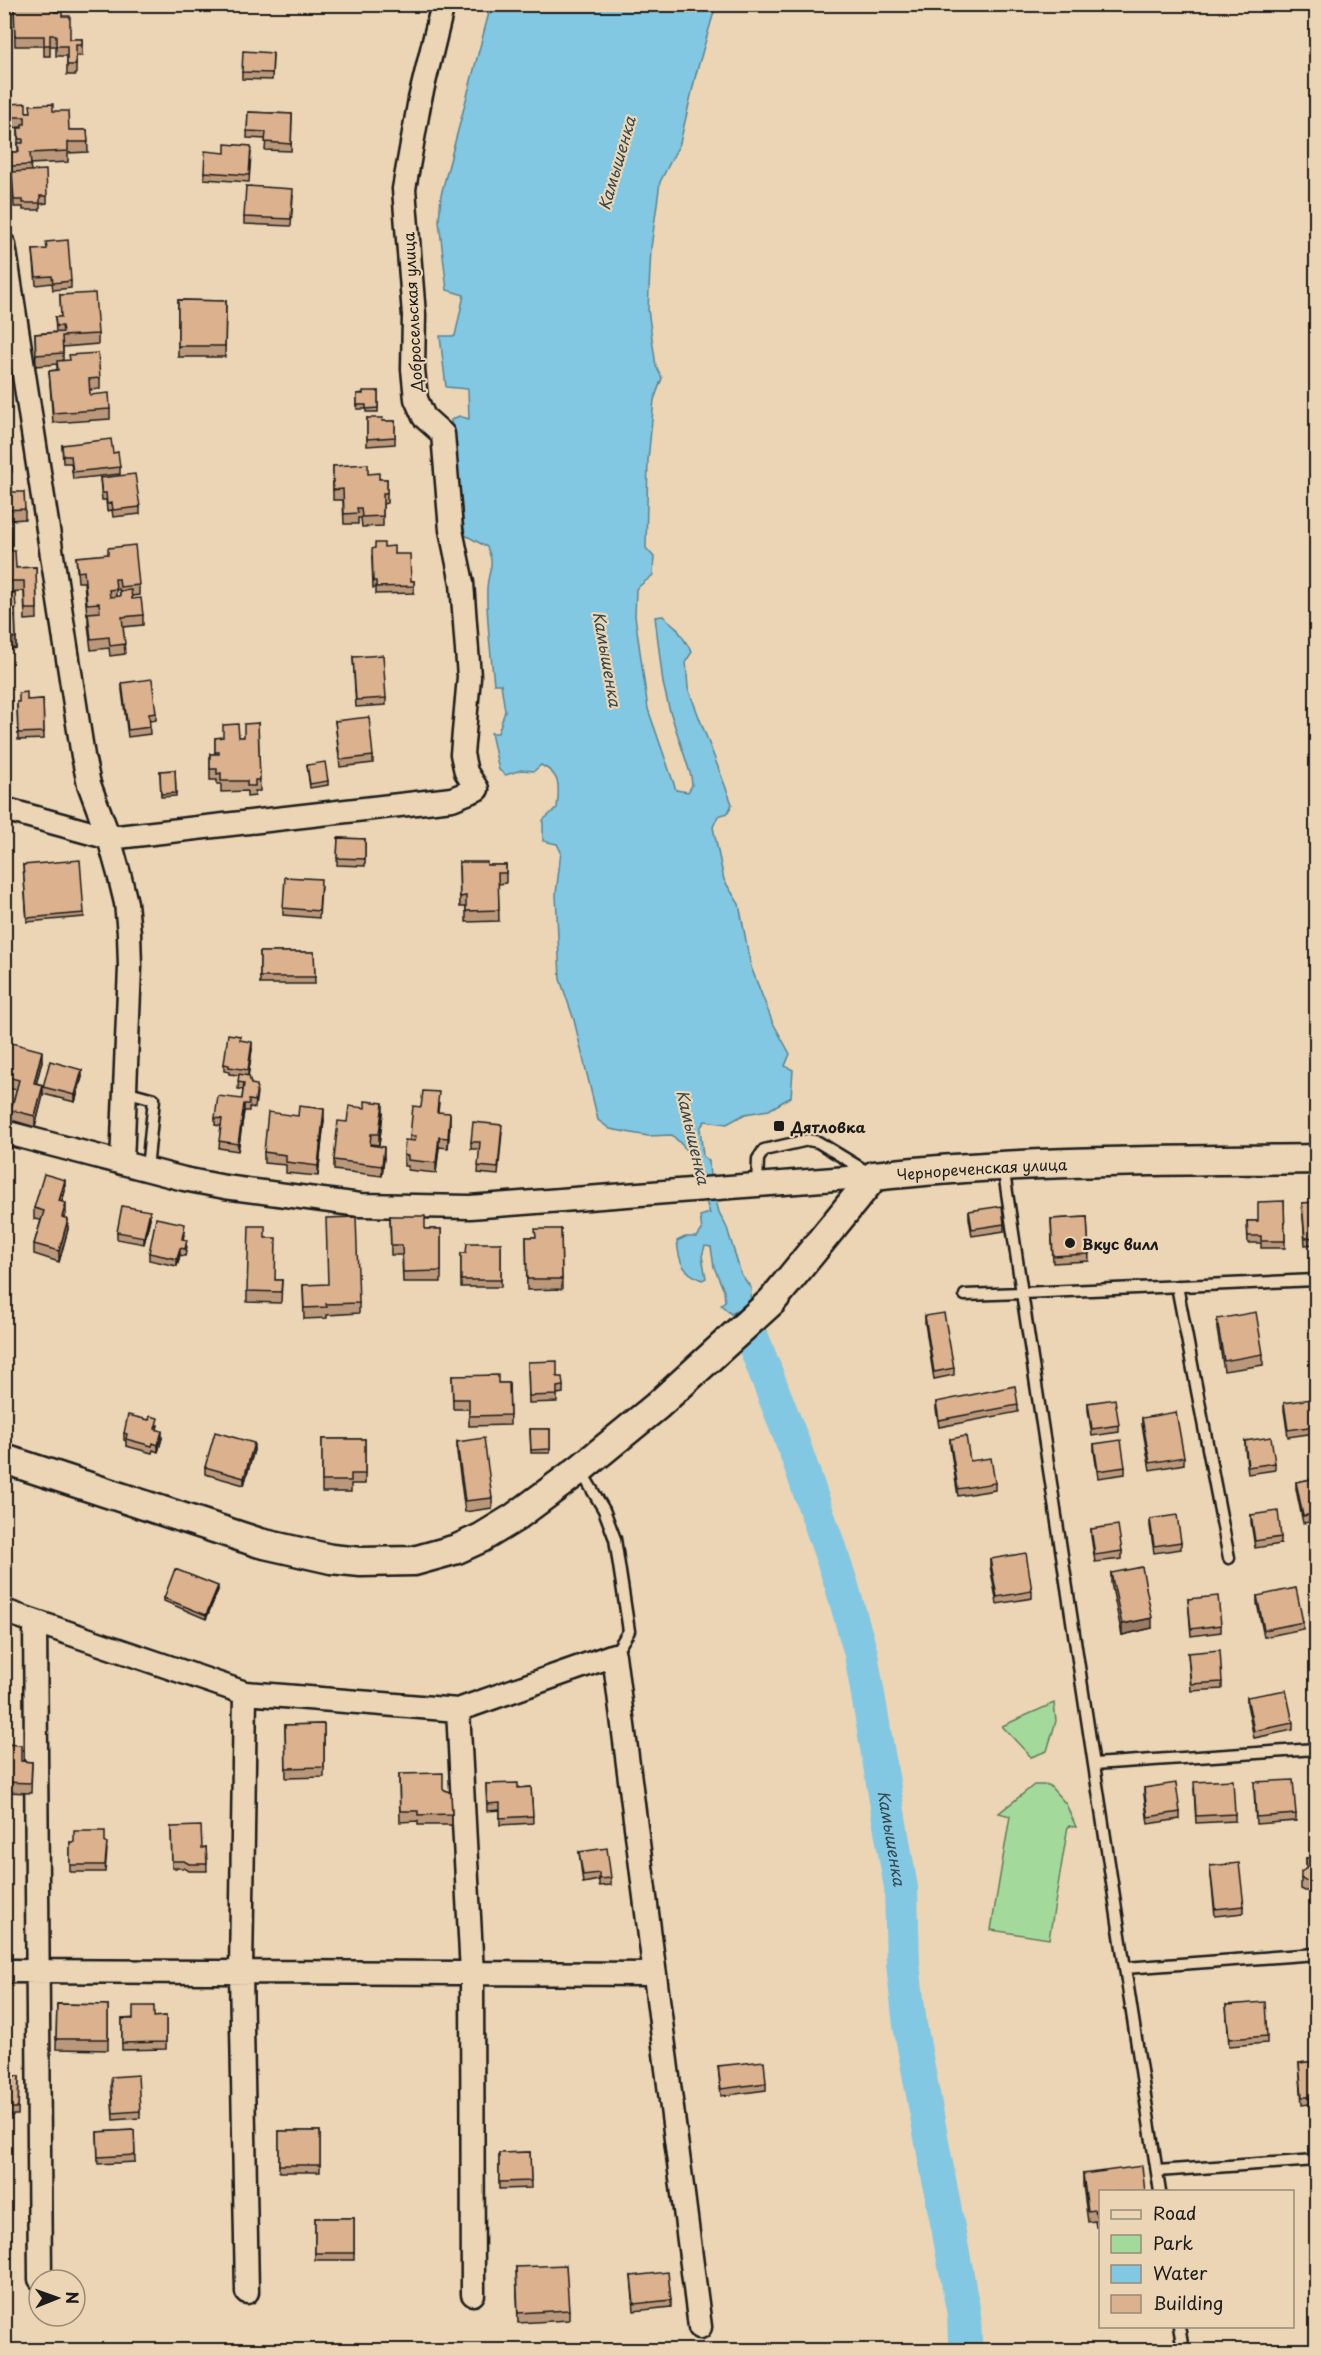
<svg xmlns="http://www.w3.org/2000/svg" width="1321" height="2355" viewBox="0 0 1321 2355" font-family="'Playpen Sans',sans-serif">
<rect width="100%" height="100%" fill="#ebd5b4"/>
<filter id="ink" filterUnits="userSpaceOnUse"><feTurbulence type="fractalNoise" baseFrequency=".0167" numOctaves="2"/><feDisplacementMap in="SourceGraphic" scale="12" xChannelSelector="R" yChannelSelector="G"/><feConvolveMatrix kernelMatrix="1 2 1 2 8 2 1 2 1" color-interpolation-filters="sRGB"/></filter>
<g filter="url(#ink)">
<path fill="#a4d99c" stroke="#607a5c" stroke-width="1.5" d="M1054,1703L1056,1721L1047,1751L1031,1757L1002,1726Z
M1034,1785H1049L1066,1804L1076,1827L1068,1826L1049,1939L991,1930L1010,1816L999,1813Z"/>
<path fill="#82c8e3" stroke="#598393" stroke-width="1.5" d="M491,5H716L696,74L680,143L660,182L651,248L648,310L656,366L662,378L654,400L648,460L646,548L654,557L653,575L636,589L635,616L648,709L676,790L688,792L692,785L691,776L669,708L663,683L655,617L663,616L676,627L692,652L686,661L688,688L732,804L728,813L718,816L713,827L724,880L739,904L751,967L772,1021L790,1054L785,1066L793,1070L791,1097L769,1110L745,1114L727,1124L705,1121L700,1128L703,1156L709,1161L710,1178L719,1212L727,1228L741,1274L751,1288L750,1304L731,1314L721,1305L725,1301L724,1291L714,1267L711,1247L705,1246L702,1256L706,1278L702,1280C682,1272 679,1262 677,1241L685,1237H697L702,1230L700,1216L710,1213L688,1151L672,1135L648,1136L610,1129L598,1120L574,1020L560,979L556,894L561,852L557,844L543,841V820L557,808C559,788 562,775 541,765L534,771L521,770L506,775L499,770L491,733H498L505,711L501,684H494C491,653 486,620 487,588C488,568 496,568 487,547L465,535L451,420L459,416L469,419L468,389L446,387L440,336H455L464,295L447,290L439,221L441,195Z"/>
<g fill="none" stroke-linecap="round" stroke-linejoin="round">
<path stroke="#82c8e3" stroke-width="34" id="s1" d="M753,1340L794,1446L841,1583L861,1654L901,1888L903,1964L910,2025L958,2281C959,2293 963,2304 964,2316C965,2327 964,2339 966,2350"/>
<defs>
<path id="service" d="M125,1091L154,1099L147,1169
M1003,1166L1022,1293L1316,1280
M757,1186L758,1159L764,1150L808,1140L818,1142L869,1173
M1177,1286L1229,1558
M965,1295L1022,1293L1125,1968L1316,1954
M581,1471L604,1510L615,1539L629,1631L614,1655
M1094,1764L1316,1749
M1125,1968L1160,2192
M1157,2171L1316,2160
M1179,2326L1183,2350"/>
<path id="minor" d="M4,245L83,756L89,784L109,838L119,874L126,903L129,933L130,967L122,1163
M4,809L109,838L452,799L477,789L466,772L462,754L469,677L462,583L451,530L443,434L424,417L416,399L413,369L414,315L404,189L420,99L443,4
M4,1132L184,1179L225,1187L360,1205L470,1207L874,1176
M4,1611L245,1693L458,1710L614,1655L700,2327
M35,1622L40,2279
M245,1693L241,1972L247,2292
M458,1710L472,1973L473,2294
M4,1971L655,1974"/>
<g id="tertiary">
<path id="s2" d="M4,1459L260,1543L331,1559L361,1562L414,1561L457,1549L481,1538L514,1518L580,1469L657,1406L772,1301L874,1176C1021,1160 1169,1161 1316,1159"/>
</g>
</defs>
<use href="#service" stroke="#1c1c1c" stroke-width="15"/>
<use href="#minor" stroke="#1c1c1c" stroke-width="27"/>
<use href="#tertiary" stroke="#1c1c1c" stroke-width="33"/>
<use href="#service" stroke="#ebd5b4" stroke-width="10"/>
<use href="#minor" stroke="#ebd5b4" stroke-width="22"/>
<use href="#tertiary" stroke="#ebd5b4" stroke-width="28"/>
</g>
<path fill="#bc987a" stroke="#1c1c1c" stroke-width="1.5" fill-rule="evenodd" d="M14,5H19L55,12L62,16L70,39H82V56H76V75H67V56H56V46H50V56H44V46H15Z
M273,53L272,80L242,79V72Z
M9,104L26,112L53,111L69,130H87L88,152L68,153V162L30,164L31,171L47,196V203L40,204V210H23V207H14L12,177H11L10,152H18V128L22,127L10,128Z
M248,112L292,114L291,151L265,150L266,139L247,138Z
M251,153L249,182L204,179V172Z
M293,196L291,226L244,224V217Z
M33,250L71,281V288L53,290L52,283L36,285Z
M60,295L98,334V344L63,347V361L100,378V389L89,390L90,395L110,409V419L53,423L49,371L57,370V364L36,366L35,334L56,332L55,317H61Z
M178,300L226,301L225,357H178Z
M378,391V412H366V409H357V394Z
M367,418L382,421H395V444L367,446Z
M4,434L6,451L11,450L12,472H4Z
M62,445L113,453L120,467V474L73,479L71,463H63Z
M333,466L379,479H387V503L383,504V526L362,527L361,518H358V524H344L343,500H333Z
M100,478L140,507V514L113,517L112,510L107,511L106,500H102Z
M4,484L25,509V519L10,520L11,551L16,568L36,567L37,619L25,620L24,591L5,592L6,593H15L16,648L5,650L4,658Z
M384,547L394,554L411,581H414V593L376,594V588H373L372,556L375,548Z
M76,557L139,585V595L132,596V599L143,615V625L123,627L125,654L110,656L109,648L91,650L88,624V614L87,615L84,582H78ZM119,589L120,596L116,597V590Z
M353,657L386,698V705L356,707Z
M122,683L156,713V720L149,721L150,734L128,737L122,690Z
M43,699L44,739L18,740L17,702L27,700Z
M335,721L373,756V763L340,767Z
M258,723L260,791H255V796L247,797V791L221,792V784H217V780H210V754H215V738L244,737Z
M307,765L328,781V785L310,788Z
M175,770L176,796L161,797L160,771Z
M338,838L365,839V866L337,865Z
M459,862L487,865H506V883L498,884L499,921L466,922V907H460Z
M23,865L84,913V917L27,922Z
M321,886L319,918L283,915V908Z
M260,952H314L315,984H260Z
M240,1040L252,1049L248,1076L251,1084L257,1092L255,1108L249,1107V1111H244L238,1151L219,1148L221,1126L215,1125V1118L242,1099L243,1090L238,1089L239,1075L229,1074V1072L224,1071V1064Z
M4,1041L42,1061L36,1083L43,1085L82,1077L75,1102L43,1094L35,1127L11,1120V1110L17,1090L4,1087Z
M439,1103L438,1112L450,1124L448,1148L439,1147L436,1173L408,1170V1166H404V1155L410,1140V1136L421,1107Z
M383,1113L379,1145L371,1144V1146L384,1157L382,1176L334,1170V1160L347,1122Z
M324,1120L318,1176L286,1173V1165L264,1163V1152Z
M502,1132L498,1175L478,1173L480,1149H471V1142Z
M65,1191L62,1202L66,1214L64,1217L68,1229L59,1262L34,1254V1244L41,1220L34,1219V1208Z
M1284,1201L1285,1248H1261V1243H1248L1247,1221H1258Z
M1317,1202V1244L1305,1245L1302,1203Z
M969,1211L1004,1224V1231L972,1236L969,1218Z
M390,1216L425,1229H441V1282H403L402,1255H391Z
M1087,1217L1089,1261L1053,1263L1051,1219Z
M150,1218L144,1244L117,1239V1232Z
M561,1229L562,1289L527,1290L526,1237H536Z
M185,1231L183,1239L187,1247L185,1256L180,1255L177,1266L149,1260V1253Z
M265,1238L275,1280H282L281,1303L247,1302V1291Z
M501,1243V1287H461V1253H466Z
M303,1285L359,1303V1313L327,1315V1318L304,1319Z
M925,1316L954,1368V1375L934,1379L925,1323Z
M1217,1319L1263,1354V1365L1224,1371L1217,1329Z
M528,1362L557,1377L563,1386V1393L557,1394V1402L529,1403Z
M452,1376L498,1383H509L510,1425L469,1426V1409H453Z
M936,1402L1018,1405V1412L939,1427L936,1409Z
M1088,1403L1119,1425V1432L1092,1436L1088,1410Z
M1284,1403L1315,1426V1433L1288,1437L1284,1410Z
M1142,1418L1184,1457V1464L1150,1470L1142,1425Z
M158,1425L157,1430L162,1438L158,1452L153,1450L152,1453L126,1446V1441L124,1440V1433Z
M530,1429H550V1453H531Z
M322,1439H365V1484H351V1492H322Z
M950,1439L970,1461L995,1483V1490L958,1496L950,1446Z
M1245,1441L1275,1463V1470L1248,1474L1245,1448Z
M457,1442L492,1498V1508L465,1512L457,1452Z
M1094,1444L1125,1467V1474L1098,1478L1094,1451Z
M254,1450L244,1485L205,1474V1467Z
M1317,1478V1521L1303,1523L1296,1489V1482Z
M1251,1515L1281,1537V1544L1255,1548L1251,1522Z
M1150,1519L1181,1542V1549L1154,1553L1150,1526Z
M1091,1529L1122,1551V1559L1095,1562L1091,1536Z
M990,1559L1032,1591V1598L997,1604L990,1566Z
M1111,1573L1152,1628L1122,1635L1111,1583Z
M218,1590L206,1619L164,1601V1598Z
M1257,1596L1303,1622V1629L1264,1637L1257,1603Z
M1188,1599L1221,1625V1632L1191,1636Z
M1188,1653L1222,1682V1689L1191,1691Z
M1247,1697L1293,1723V1730L1254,1738L1247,1704Z
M324,1724V1777L286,1778L285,1725Z
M4,1744L21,1761L32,1762L31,1793L4,1792Z
M399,1774L443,1789L451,1793L452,1825H418V1821L400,1822Z
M486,1784L518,1788L531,1787L533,1823L500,1825V1810L487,1811Z
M1144,1788L1180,1812V1819L1148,1824L1144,1795Z
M1194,1789L1235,1814V1821L1196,1823Z
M1254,1790L1296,1814V1821L1256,1824Z
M171,1827L202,1848L206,1847L207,1871H189L184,1868H172Z
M70,1842L105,1843L107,1850L105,1872H70Z
M579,1852L611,1878V1885L599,1886V1880L583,1883Z
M1306,1858H1317V1902H1312L1311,1891H1305L1301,1889V1878L1306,1868Z
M1210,1866L1244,1906V1913L1215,1916Z
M57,2004L108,2005V2050L56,2049Z
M1226,2005L1267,2036V2043L1229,2046Z
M4,2013H7V2044H4Z
M166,2016V2049L122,2050V2019Z
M1317,2061V2112H1310L1309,2104L1302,2105L1299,2063Z
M718,2066L766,2083V2090L721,2096Z
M4,2076H19L18,2115H4Z
M111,2084L140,2111V2118L113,2120Z
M134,2130L135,2162L98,2164L97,2132Z
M279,2131H320V2172H279Z
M530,2152L531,2188L499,2189V2153Z
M1083,2174L1101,2192V2227H1096L1095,2221L1088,2222L1083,2185Z
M315,2218H354V2260H315Z
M516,2267L569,2310V2320L518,2323Z
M631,2276L671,2300V2307L634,2311Z"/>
<path fill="#997c63" stroke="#1c1c1c" stroke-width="1.5" d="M16,637V648L5,650L4,640Z
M252,1042V1049L248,1077V1070Z
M42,1051V1061L34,1093V1083Z
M82,1070V1077L75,1102V1095Z
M43,1085V1096L35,1127V1116Z
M383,1103V1113L379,1145V1134Z
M244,1104V1111L238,1151V1144Z
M324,1109V1120L318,1176V1166Z
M450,1113V1124L448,1148V1138Z
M439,1137V1147L436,1173V1163Z
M384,1147V1157L382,1176V1166Z
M65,1180V1191L59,1212V1201Z
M66,1203V1214L62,1227V1217Z
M150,1211V1218L144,1244V1237Z
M68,1219V1229L59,1262V1251Z
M180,1248V1255L177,1266V1259Z
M162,1431V1438L158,1452V1445Z
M254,1443V1450L244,1485V1478Z
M218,1586V1590L206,1619V1615Z
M1152,1618V1628L1122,1635V1624Z"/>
<path fill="#dbb18e" stroke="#1c1c1c" stroke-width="1.5" d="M19,4H55V12H62V16H70V39H82V45H76V65H67V46H56V35H50V45H44V36H15L14,5H19Z
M243,51L273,53L272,73L242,72Z
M26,103V112H31L30,105L53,104V111H68L69,130H87L88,142H68V151L30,153L31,165L11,166L10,152H19L18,143H23V139H19L18,128H22V124H25V117H10L9,104Z
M248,112L292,114L291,144L265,142L266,132L247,131Z
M225,144L251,146L249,175L204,172L205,151L225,153Z
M46,170L47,196H40V203H23V200H14L12,172Z
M246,186L293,189L291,219L244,217Z
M68,240L71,281L53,283L52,276L36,277L33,250L47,249L46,242Z
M95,293L98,334L62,336L63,353L36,355L35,334L63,332L62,326H56L55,317H61L60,295Z
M178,300L226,301L225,346H178Z
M98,353L100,378L89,379L90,395L109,393L110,409L53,413L49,371L58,370L57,361L70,360L69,355Z
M363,391H378V408L366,409V405H357V394H363Z
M367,418H383L382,421H395V437L367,439Z
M4,434L6,451L11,450L12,461L4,462Z
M111,439L113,453L118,452L120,467L73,472L71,456H63L62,445Z
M368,464V474L379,473V479H387V493H383V516L362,517L361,508H357L358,513L344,514L343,489L333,490V466Z
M135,474L140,507L113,510L112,503L107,504L106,493H102L100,478Z
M8,479H11L12,492H24L25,509L4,510V484L8,483Z
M4,516H10L11,551H15L16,568L36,567L37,609H25L24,581H4Z
M375,543H384V547L394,546V554H410L411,581H414V586L376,587V581H373L372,549L375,548Z
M135,545L139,585L120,587L119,579H115L116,589L109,590L110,597L120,596V591L131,590L132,599L141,598L143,615L122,617L125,644L110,646L109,637L91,639L88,613L100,612L99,603L87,604L84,571L78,572L76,557L108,554V548Z
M4,587H5L6,593H15L16,609H5V607H4Z
M4,609L5,616H15L16,637L4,640Z
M383,655L386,698L356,700L353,657Z
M152,679L156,713L149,714L150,727L128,730L122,683Z
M27,692V700L43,699L44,732L18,733L17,702H19V693Z
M369,717L373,756L340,760L335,721Z
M258,723L260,780H255V786H247V781H221V773L217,774V769H210V754H219V752H215V738L223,737V725L238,724L239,737H244V724Z
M325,762L328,781L310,784L307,765Z
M175,770L176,793L161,794L160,771Z
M338,838L365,839V859L337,858Z
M80,860L84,913L27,918L23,865Z
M459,862H487V865H506V873H498L499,910L466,911V896L460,897Z
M285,877L321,879L319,911L283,908Z
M260,952H314L315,977H260Z
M228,1034L240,1036V1040L252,1042L248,1070L229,1067V1065L224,1064Z
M4,1041L42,1051L34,1083L43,1085L35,1116L11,1110L19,1080L4,1076Z
M50,1061L82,1070L75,1095L43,1087Z
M239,1074L249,1076L251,1084L257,1085L255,1101L249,1100V1104H244L238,1144L219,1141L222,1119L215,1118L218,1096L242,1099L244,1083L238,1082Z
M423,1091L439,1092L437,1112L450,1113L448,1138L439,1137L436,1163L408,1160V1156L404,1155L405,1140L415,1141L416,1136H410L413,1106L421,1107Z
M365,1101L383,1103L379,1134H371L370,1145L384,1147L382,1166L334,1160L338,1121L347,1122L349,1106L365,1108Z
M299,1106L324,1109L318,1166L286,1162V1155L264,1152L268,1112L298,1116Z
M473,1122L502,1125L498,1168L478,1166L480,1142H471Z
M44,1174L65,1180L59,1201L66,1203L62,1217L68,1219L59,1251L34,1244L44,1211L34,1208Z
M1284,1201L1285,1241H1261V1236H1248L1247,1221H1258V1202Z
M1317,1202V1237L1305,1238L1302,1203Z
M122,1206L150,1211L144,1237L117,1232Z
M1002,1206L1004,1224L972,1229L969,1211Z
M390,1216H425V1229H441V1271L403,1272L402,1245H391Z
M356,1217L359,1303L326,1304L327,1307L304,1308L303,1285L328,1284L326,1218Z
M1087,1217L1089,1254L1053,1256L1051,1219Z
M156,1218L185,1224L182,1239L187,1240L185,1249L180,1248L177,1259L149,1253Z
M249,1226H265V1238H276L275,1280H282L281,1292L247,1291Z
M535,1229H561L562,1279H527L526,1237H536Z
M467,1243H501V1280H461V1253H466Z
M1256,1312L1263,1354L1224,1361L1217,1319Z
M944,1313L954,1368L934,1372L925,1316Z
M557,1361V1377H562L563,1386L557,1387V1395L529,1396L528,1362Z
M498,1375V1383H509L510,1415L469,1416V1399H453L452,1376Z
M1015,1386L1018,1405L939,1420L936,1402Z
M1115,1399L1119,1425L1092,1429L1088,1403Z
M1311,1399L1315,1426L1288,1430L1284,1403Z
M1176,1412L1184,1457L1150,1463L1142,1418Z
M128,1415L149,1420L150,1416L158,1418L155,1429L162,1431L158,1445L153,1443L152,1446L126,1439L127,1434L124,1433Z
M530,1429H550V1449L531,1450Z
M215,1432L254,1443L244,1478L205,1467Z
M966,1436L970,1461L991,1458L995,1483L958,1489L950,1439Z
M1271,1437L1275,1463L1248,1467L1245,1441Z
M484,1438L492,1498L465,1501L457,1442Z
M322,1439H365V1474H351V1481H322Z
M1121,1440L1125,1467L1098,1471L1094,1444Z
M1317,1478V1513L1303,1516L1296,1482Z
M1278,1511L1281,1537L1255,1541L1251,1515Z
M1177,1515L1181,1542L1154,1546L1150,1519Z
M1118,1525L1122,1551L1095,1555L1091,1529Z
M1026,1553L1032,1591L997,1597L990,1559Z
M1142,1567L1152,1618L1122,1624L1111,1573Z
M175,1569L218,1586L206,1615L164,1598Z
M1296,1588L1303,1622L1264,1630L1257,1596Z
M1218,1596L1221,1625L1191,1629L1188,1599Z
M1220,1650L1222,1682L1191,1684L1188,1653Z
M1286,1690L1293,1723L1254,1731L1247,1697Z
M324,1724V1767L286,1768L285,1725Z
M4,1744L21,1745V1761L32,1762L31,1783L4,1782Z
M443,1773V1789L451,1793L452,1814L418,1815V1811H400L399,1774Z
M1315,1775H1317V1812Z
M1233,1780L1235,1814L1196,1816L1194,1782Z
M1293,1780L1296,1814L1256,1817L1254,1782Z
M518,1783V1788L531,1787L533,1816L500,1818V1803L487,1804L486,1784Z
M1176,1783L1180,1812L1148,1817L1144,1788Z
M201,1826L202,1848L206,1847L207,1864H189L184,1861H172L171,1827Z
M74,1831H105V1843H107L105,1865H70V1842H74Z
M607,1848L611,1878L599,1879V1873L583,1875L579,1852Z
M1306,1858H1317V1892H1312L1311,1881H1305L1301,1878V1872L1307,1868Z
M1239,1863L1244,1906L1215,1909L1210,1866Z
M1265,2002L1267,2036L1229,2039L1226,2005Z
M57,2004L108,2005V2039H56Z
M133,2006H154V2017L166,2016V2042L122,2043V2019H133Z
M4,2013H7V2037H4Z
M764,2061L766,2083L721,2089L718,2066Z
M1317,2061V2105H1310L1309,2097H1302L1299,2063Z
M138,2075L140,2111L113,2113L111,2077Z
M4,2076H19L18,2108H4Z
M134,2130L135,2155L98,2157L97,2132Z
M279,2131H320V2165H279Z
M530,2152L531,2181L499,2182V2153Z
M1142,2166L1145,2192H1101V2216L1096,2217L1095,2210L1088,2211L1083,2174Z
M315,2218H354V2253H315Z
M566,2265L569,2310L518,2313L516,2267Z
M668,2272L671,2300L634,2304L631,2276Z"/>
</g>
<g fill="#1c1c1c" stroke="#ebd5b4" stroke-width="2">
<rect x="773" y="1120" width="12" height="12" rx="3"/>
<circle cx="1070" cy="1243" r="6"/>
</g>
<g text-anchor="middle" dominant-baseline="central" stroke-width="4.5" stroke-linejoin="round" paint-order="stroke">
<g font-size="15" fill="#1c1c1c" stroke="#ebd5b4">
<text transform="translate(412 312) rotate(-93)">Добросельская улица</text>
<text stroke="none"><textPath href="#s2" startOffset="1142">Чернореченская улица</textPath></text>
</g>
<g font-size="15" font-weight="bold" fill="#1c1c1c" stroke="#ebd5b4" text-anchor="start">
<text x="791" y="1126">Дятловка</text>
<text x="1082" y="1243">Вкус вилл</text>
</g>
<g font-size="16" font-style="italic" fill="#36474e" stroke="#ebd5b4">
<text transform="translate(616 163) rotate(-74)">Камышенка</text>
<text transform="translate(608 659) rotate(80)">Камышенка</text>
<text transform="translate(694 1137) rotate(77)">Камышенка</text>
<text stroke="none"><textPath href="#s1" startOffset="519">Камышенка</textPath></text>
</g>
</g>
<rect width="1321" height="2355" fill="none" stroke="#ebd5b4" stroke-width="24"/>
<rect x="12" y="12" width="1297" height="2331" fill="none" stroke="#1c1c1c" stroke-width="2" filter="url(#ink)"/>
<rect x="1099" y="2190" width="195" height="138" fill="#ebd5b4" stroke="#988b77" stroke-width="1.5"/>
<rect x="1111" y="2210" width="30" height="9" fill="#ebd5b4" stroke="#988b77" stroke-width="1.5"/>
<text x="1153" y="2220" font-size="18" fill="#1c1c1c">Road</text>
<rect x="1111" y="2235" width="30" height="18" fill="#a4d99c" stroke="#988b77" stroke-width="1.5"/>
<text x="1153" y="2250" font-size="18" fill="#1c1c1c">Park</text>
<rect x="1111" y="2265" width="30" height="18" fill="#82c8e3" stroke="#988b77" stroke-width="1.5"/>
<text x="1153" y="2280" font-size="18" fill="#1c1c1c">Water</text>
<rect x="1111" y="2295" width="30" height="18" fill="#dbb18e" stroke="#988b77" stroke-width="1.5"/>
<text x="1153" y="2310" font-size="18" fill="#1c1c1c">Building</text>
<g transform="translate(57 2298) rotate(89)"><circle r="28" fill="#ebd5b4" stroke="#988b77" stroke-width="1.5"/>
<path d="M0-4.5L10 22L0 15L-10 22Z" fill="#1c1c1c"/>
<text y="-9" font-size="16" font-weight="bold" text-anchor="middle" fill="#1c1c1c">N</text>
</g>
</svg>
